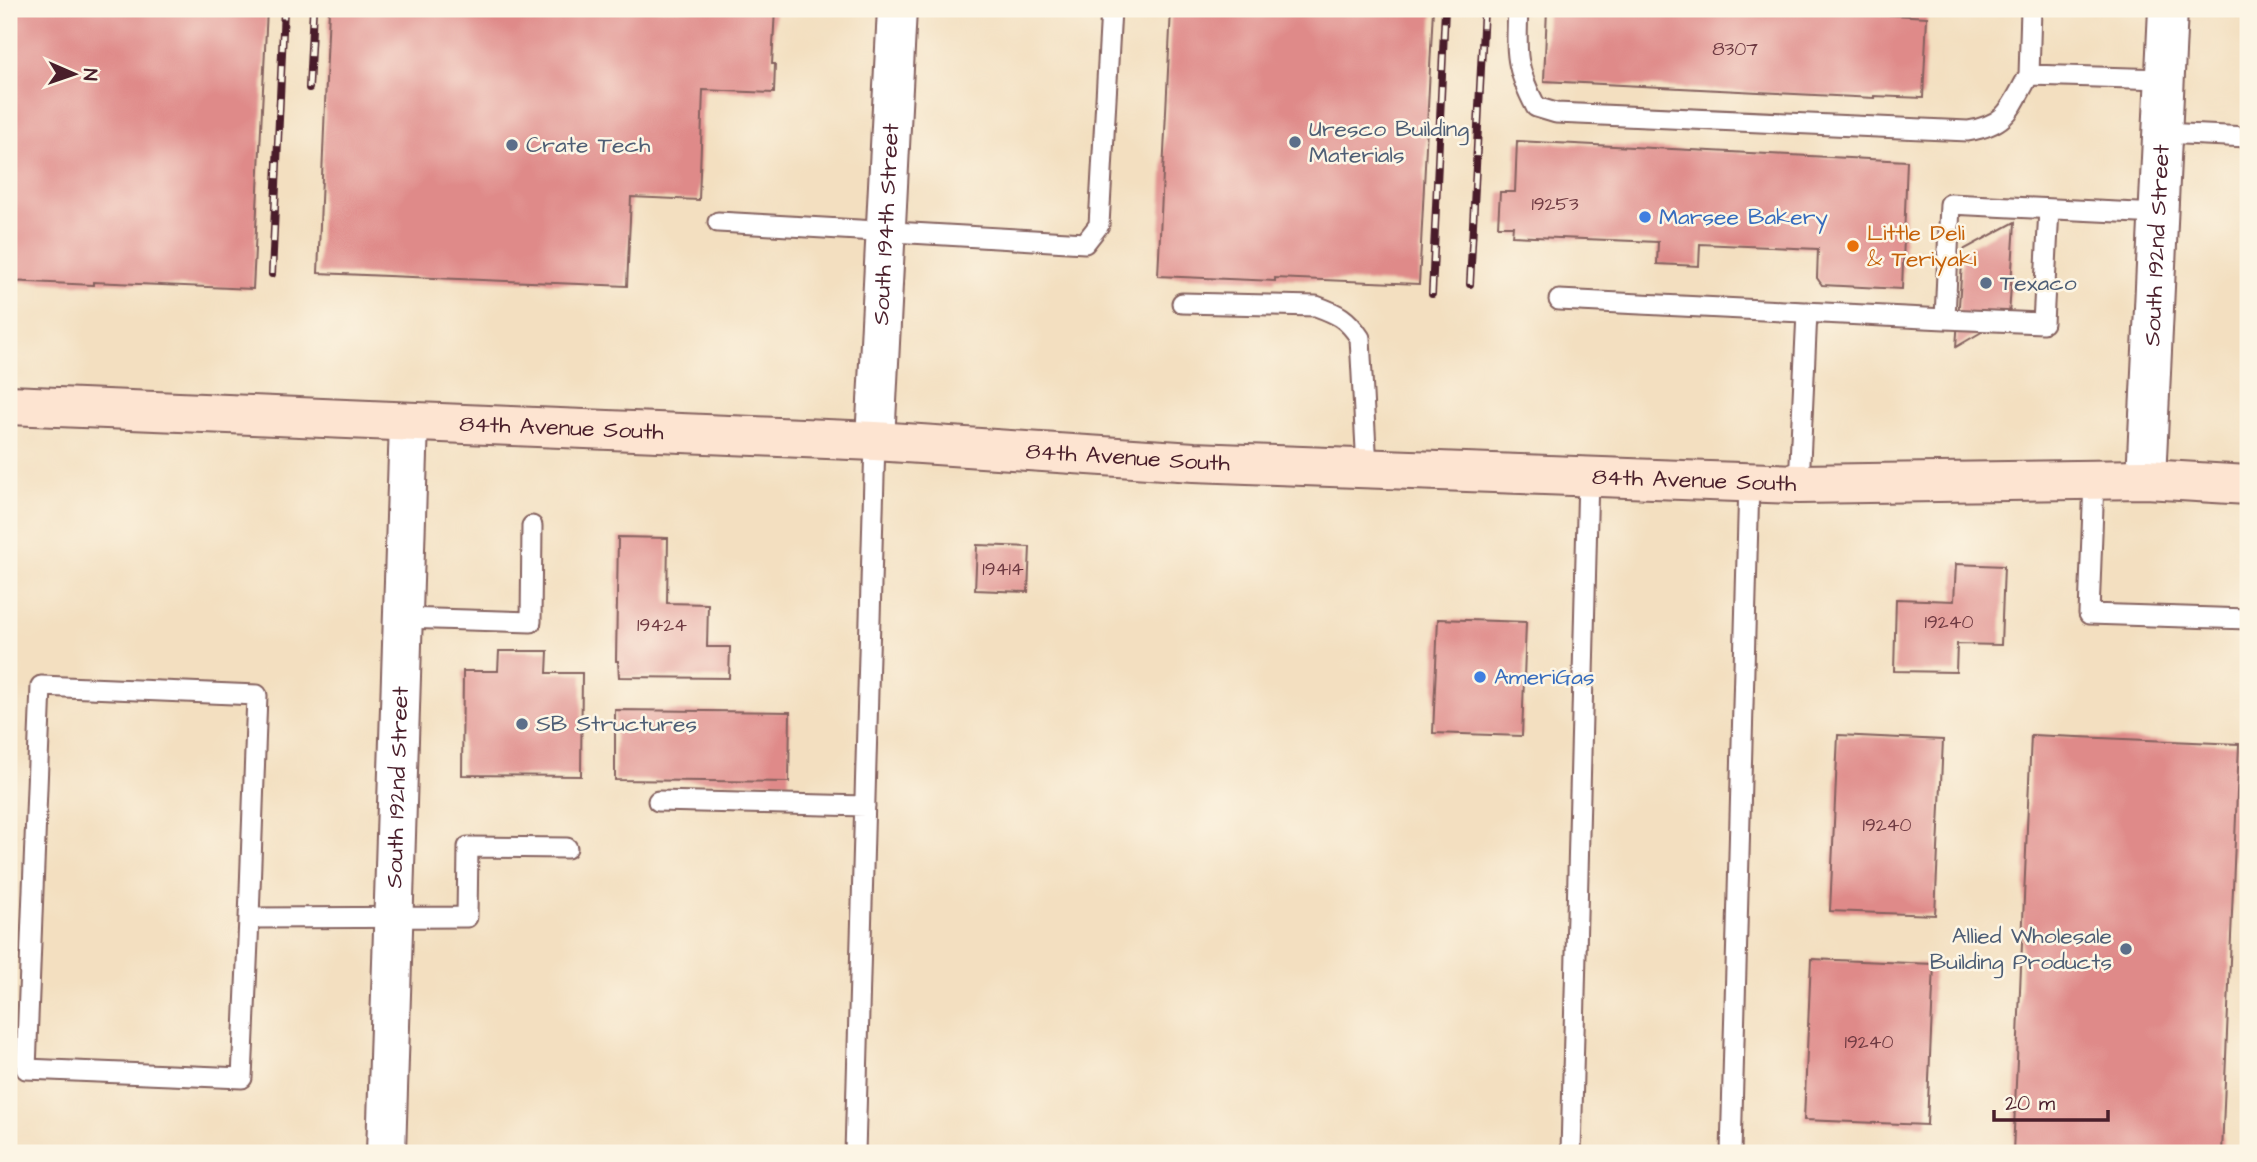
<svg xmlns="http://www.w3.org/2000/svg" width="2257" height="1162" viewBox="0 0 2257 1162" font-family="'Architects Daughter',sans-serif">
<rect width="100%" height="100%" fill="#fcf5e5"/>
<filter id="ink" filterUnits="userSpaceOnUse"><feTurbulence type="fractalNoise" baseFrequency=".0143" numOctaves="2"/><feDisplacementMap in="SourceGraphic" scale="14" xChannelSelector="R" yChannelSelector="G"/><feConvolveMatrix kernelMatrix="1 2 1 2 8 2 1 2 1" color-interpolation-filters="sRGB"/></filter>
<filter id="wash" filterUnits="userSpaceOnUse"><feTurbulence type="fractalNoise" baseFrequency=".00686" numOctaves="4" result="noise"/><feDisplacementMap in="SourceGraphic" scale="28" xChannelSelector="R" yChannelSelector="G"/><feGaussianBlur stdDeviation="1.57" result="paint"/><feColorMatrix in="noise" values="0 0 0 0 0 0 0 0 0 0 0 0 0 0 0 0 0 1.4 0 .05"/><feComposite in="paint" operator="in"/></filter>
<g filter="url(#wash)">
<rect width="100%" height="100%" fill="#f3dfc0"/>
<g id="blocks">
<path fill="#df8a89" d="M9,9H267L253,289L93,282V285L9,281Z
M329,9H775L772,64H775L774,93L703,90L699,200L631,197L627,286L318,273Z
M1171,9H1433L1419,284L1275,278V281L1158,276Z
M1547,9H1878V14L1927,17L1923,98L1874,96V98L1544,81Z
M1517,141L1907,161L1902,289L1822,285L1817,278L1818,249L1700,244L1699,266L1657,264L1658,242L1512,236L1513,226H1498L1500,192H1515Z
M2015,222L2009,316L1956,347L1963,250Z
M618,537L668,538L667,603L708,604L707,647H730L729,678L619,677L618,661H616Z
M977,545L1030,547L1028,592L975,590Z
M1956,564L2004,566L2001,645L1957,644L1956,672L1894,671L1896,599L1954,601Z
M1438,619L1526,622L1522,736L1433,733Z
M499,651H548L547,673H582L581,776L462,775L463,671H498Z
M615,710L790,712L789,782L615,780Z
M1838,735L1943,740L1935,915L1830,911Z
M2031,735L2239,744L2222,1153H2013Z
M1811,959L1934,964L1927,1125L1804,1120Z"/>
</g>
</g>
<g filter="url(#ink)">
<use href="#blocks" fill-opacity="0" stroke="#85625f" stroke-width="2"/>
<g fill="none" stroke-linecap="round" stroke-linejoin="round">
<defs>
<path id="lane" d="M1518,9C1516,53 1515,67 1536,107L1556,113L1968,131C2009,124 2010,108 2029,75
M2031,9L2029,75L2165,79
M2162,133L2248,137
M718,222L1085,243L1099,225L1111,9
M1559,300L1945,319L1950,204L2159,214
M1182,303L1316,306C1338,314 1347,318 1360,338L1367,468
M1945,319L2043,323L2049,209
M2094,480L2089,614L2248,619
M1799,484L1807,312
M402,618L531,622L532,526
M658,801L865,806
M249,918L257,695L41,686L26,1069L242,1078L249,918L467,917L468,847L567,848
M855,1153L875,441
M1571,1153L1588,476
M1731,1153L1749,482"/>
<g id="street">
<path id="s1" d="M875,441L897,9"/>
<path id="s2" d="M2146,479L2168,9"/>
<path id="s3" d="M386,1153L409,422"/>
</g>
<g id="secondary">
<path id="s4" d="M9,405L875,441L1194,462L1709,481L1799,484L2146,479L2248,485"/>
</g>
</defs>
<use href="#lane" stroke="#85625f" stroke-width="23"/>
<use href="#street" stroke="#85625f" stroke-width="42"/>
<use href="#secondary" stroke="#85625f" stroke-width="42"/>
<use href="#lane" stroke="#fff" stroke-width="19"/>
<use href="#street" stroke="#fff" stroke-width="38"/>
<use href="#secondary" stroke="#fde4d1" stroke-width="38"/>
<defs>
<path id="rail" d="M309,88L313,9
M272,274L284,9
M1470,284L1484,9
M1432,294L1445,9"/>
</defs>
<use href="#rail" stroke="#4a1f2b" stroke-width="8"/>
<use href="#rail" stroke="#fcf5e5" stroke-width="5" stroke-dasharray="16" stroke-linecap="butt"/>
</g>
</g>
<g fill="#5c6f8a" stroke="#fcf5e5" stroke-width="2.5">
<circle cx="1295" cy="142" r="7"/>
<circle cx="512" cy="145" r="7"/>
<circle cx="1986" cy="283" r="7"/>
<circle cx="522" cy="724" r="7"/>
<circle cx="2126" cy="949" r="7"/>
</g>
<g fill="#3f7fe0" stroke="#fcf5e5" stroke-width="2.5">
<circle cx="1645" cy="217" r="7"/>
<circle cx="1480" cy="677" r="7"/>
</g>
<circle fill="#e8710a" stroke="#fcf5e5" stroke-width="2.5" cx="1853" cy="246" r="7"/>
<g text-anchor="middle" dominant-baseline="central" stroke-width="5" stroke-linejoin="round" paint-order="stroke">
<g font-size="19" fill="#6f3a42">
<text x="1735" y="49">8307</text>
<text x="1555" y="204">19253</text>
<text x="1003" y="569">19414</text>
<text x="1949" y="622">19240</text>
<text x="662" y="625">19424</text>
<text x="1887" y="825">19240</text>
<text x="1869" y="1042">19240</text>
</g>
<g font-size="23" fill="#4e5e75" stroke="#fcf5e5" text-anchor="start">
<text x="1309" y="129">Uresco Building<tspan x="1309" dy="26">Materials</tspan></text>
<text x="526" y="145">Crate Tech</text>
<text x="2000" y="283">Texaco</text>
<text x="536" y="724">SB Structures</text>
<text x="2112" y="936" text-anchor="end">Allied Wholesale<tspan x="2112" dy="26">Building Products</tspan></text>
</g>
<g font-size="23" fill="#366cbe" stroke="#fcf5e5" text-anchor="start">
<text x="1659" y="217">Marsee Bakery</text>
<text x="1494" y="677">AmeriGas</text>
</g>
<g font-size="23" fill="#4a1f2b" stroke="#fcf5e5">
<text stroke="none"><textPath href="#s1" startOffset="217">South 194th Street</textPath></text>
<text stroke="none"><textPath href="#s2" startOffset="234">South 192nd Street</textPath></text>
<text stroke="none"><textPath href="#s4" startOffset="553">84th Avenue South</textPath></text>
<text stroke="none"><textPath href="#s4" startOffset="1120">84th Avenue South</textPath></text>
<text stroke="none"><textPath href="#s4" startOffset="1687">84th Avenue South</textPath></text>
<text stroke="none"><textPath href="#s3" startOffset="366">South 192nd Street</textPath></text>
</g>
<g font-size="23" fill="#c56008" stroke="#fcf5e5" text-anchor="start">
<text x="1867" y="233">Little Deli<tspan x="1867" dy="26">&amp; Teriyaki</tspan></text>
</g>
</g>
<rect width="2257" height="1162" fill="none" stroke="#fcf5e5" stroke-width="35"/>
<g transform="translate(74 74) rotate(92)" stroke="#fcf5e5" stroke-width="5" paint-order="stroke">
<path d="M0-5L12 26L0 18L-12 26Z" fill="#4a1f2b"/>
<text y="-10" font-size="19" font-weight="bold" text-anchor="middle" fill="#4a1f2b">N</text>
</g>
<path d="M1994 1110v10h114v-10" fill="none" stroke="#4a1f2b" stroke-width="3.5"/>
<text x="2005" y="1110" font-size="21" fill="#4a1f2b" stroke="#fcf5e5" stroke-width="5" paint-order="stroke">20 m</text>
</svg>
